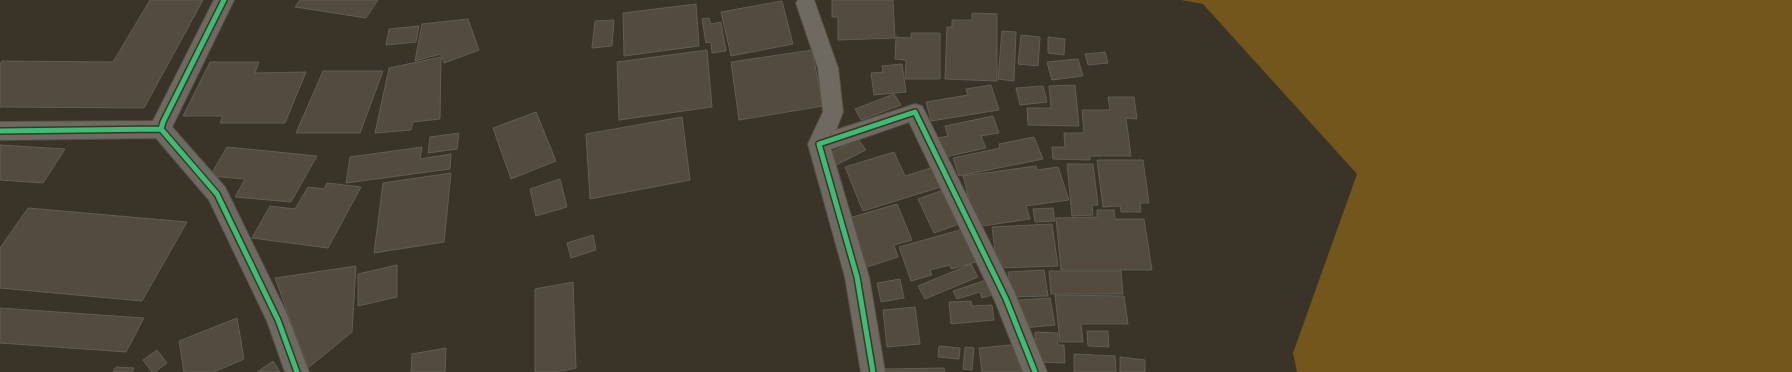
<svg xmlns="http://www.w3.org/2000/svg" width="1792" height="372" viewBox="0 0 1792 372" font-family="'DM Sans',sans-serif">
<rect width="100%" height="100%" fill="#393328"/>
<path fill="#72561b" d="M1181,0H1792V372H1297L1293,353L1357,174L1203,4Z"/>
<path fill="#534c3e" stroke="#615d53" d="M150,0H203L144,108L0,107V64L2,61L113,62Z
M300,0H378L366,18L295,7Z
M832,0H893L895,38L838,40V17H832Z
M782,1L793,44L731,56L721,12Z
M696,4L699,46L624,56L623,13Z
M972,13L997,14V81L945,79L947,27H952V20H972Z
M709,18L711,24L721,22L726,51L712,53L711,42L706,43L702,19Z
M468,19L479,50L444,63L441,54L415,61L422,24Z
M614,20L612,46L592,48L595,21Z
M419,26L416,42L386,45L389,29Z
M1002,31L1016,32L1014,81L998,79Z
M911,33H940V79H905L906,60L895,59L896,37L911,38Z
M1021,35L1040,37L1038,66L1018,64Z
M1048,37L1065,39L1064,55L1048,53Z
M707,50L712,107L619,120L617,62Z
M812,50L823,106L739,120L731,62Z
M1105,52L1108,63L1088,65L1085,54Z
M441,57L440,119L413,122L411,130L375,133L389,68Z
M1078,59L1083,76L1052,80L1047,62Z
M210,62H259L255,73L306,72L285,123H220L223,116H183Z
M902,64L906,92L874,95L871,73L883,72L882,66Z
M323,71H383L360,133H296Z
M991,85L999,110L931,121L926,102L968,95L966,89Z
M1075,85L1079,126L1028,125L1027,108H1051L1049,86Z
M1043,86L1047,102L1020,105L1016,88Z
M894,94L901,105L861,120L855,109Z
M1108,97H1134L1137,119L1126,118L1131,156H1090V160L1053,159L1052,147H1065L1064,133H1084L1082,110H1110Z
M536,112L556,161L511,179L493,128Z
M993,116L999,133L981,136L986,148L945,157L938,138L948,136L945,126Z
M682,117L690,180L590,199L586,134Z
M459,133L457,149L428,153L430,137Z
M1034,137L1043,159L959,176L953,158L1000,148L999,144Z
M858,139L866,150L836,165L828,154Z
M0,145L65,149L43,183L0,180Z
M227,147L317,156L291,202L235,197L245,179L210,176Z
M422,147L420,159L451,154L450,169L346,183L350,157Z
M894,152L905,176L934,167L944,186L863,211L845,167Z
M1097,160H1143L1149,203H1140L1141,212H1121L1120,206L1103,207Z
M1067,164H1093L1098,205H1092L1093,215L1072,216Z
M1036,166L1037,170L1058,167L1069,200L1026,206L1030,219L976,227L963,176Z
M451,173L444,242L374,253L383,183Z
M560,179L567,207L536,216L530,189Z
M327,183L361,187L328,248L252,238L270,206L295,209L308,187L324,189Z
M946,189L962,223L934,233L918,199Z
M897,204L912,240L894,245L898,257L867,267L849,218Z
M28,208L187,222L142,301L0,288V248Z
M1053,208L1055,221L1035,222L1033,209Z
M1097,210H1114L1115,219H1144L1152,270H1061L1056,218L1097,217Z
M1052,224L1058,266L997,268L992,227Z
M967,228L980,261L951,269L950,265L930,270L932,275L911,281L899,247Z
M593,235L596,250L571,258L567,243Z
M971,264L978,277L925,299L918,286Z
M397,265V297L358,306V274Z
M356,266L352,332L308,368L275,278Z
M1044,270L1048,296L1011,297L1008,272Z
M1049,271H1121L1123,294H1051Z
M900,279L904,298L881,302L877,283Z
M989,279L995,294L982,298L980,292L957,299L953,291Z
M573,282L576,368L557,372H535V289Z
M1055,295L1124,296L1128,324H1081L1083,342H1060Z
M1050,298L1055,325L1023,328L1019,300Z
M971,301L972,306L992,305L994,320L951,324L949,302Z
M915,307L920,344L887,347L883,310Z
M0,308L144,318L126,352L0,343Z
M237,318L244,359L214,372H184L179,341Z
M1087,331H1108L1109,347L1088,346Z
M1035,332L1058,333V345H1064L1065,363L1036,362Z
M1021,344L1026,372H982L979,348Z
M939,346L960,348L959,359L938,357Z
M965,347L974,348L972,370L963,369Z
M446,348L445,372H411L412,354Z
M157,350L167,363L155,372H152L143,360Z
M1074,354L1115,356L1116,372H1074Z
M1120,357L1145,360V372H1120Z
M273,361L280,372H257Z
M116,367L134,368L132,372H113Z
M944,368L945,372H885V369Z"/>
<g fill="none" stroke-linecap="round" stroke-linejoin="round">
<defs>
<path id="minor" d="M214,0H234L172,127L225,187L286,312L309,372H285L267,321L209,200L156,138L0,140V122L153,121Z
M798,0H814L838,68L843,112L836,130L915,104L922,106L1014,291L1047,372H1023L995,301L909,122L831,149L869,277L885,372H861L845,277L808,144L823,112L818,68L796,3Z"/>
</defs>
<use href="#minor" stroke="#575247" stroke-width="2"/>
<use href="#minor" fill="#6f6a61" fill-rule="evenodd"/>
<defs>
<path id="cycleway" d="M161,129L217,194L278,320L297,372
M0,131L161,129L163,122L224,0
M873,372L857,277L819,144L915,112L1006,299L1035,372"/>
</defs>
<use href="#cycleway" stroke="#413520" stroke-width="8"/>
<use href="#cycleway" stroke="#3abd76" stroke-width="5"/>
</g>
</svg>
